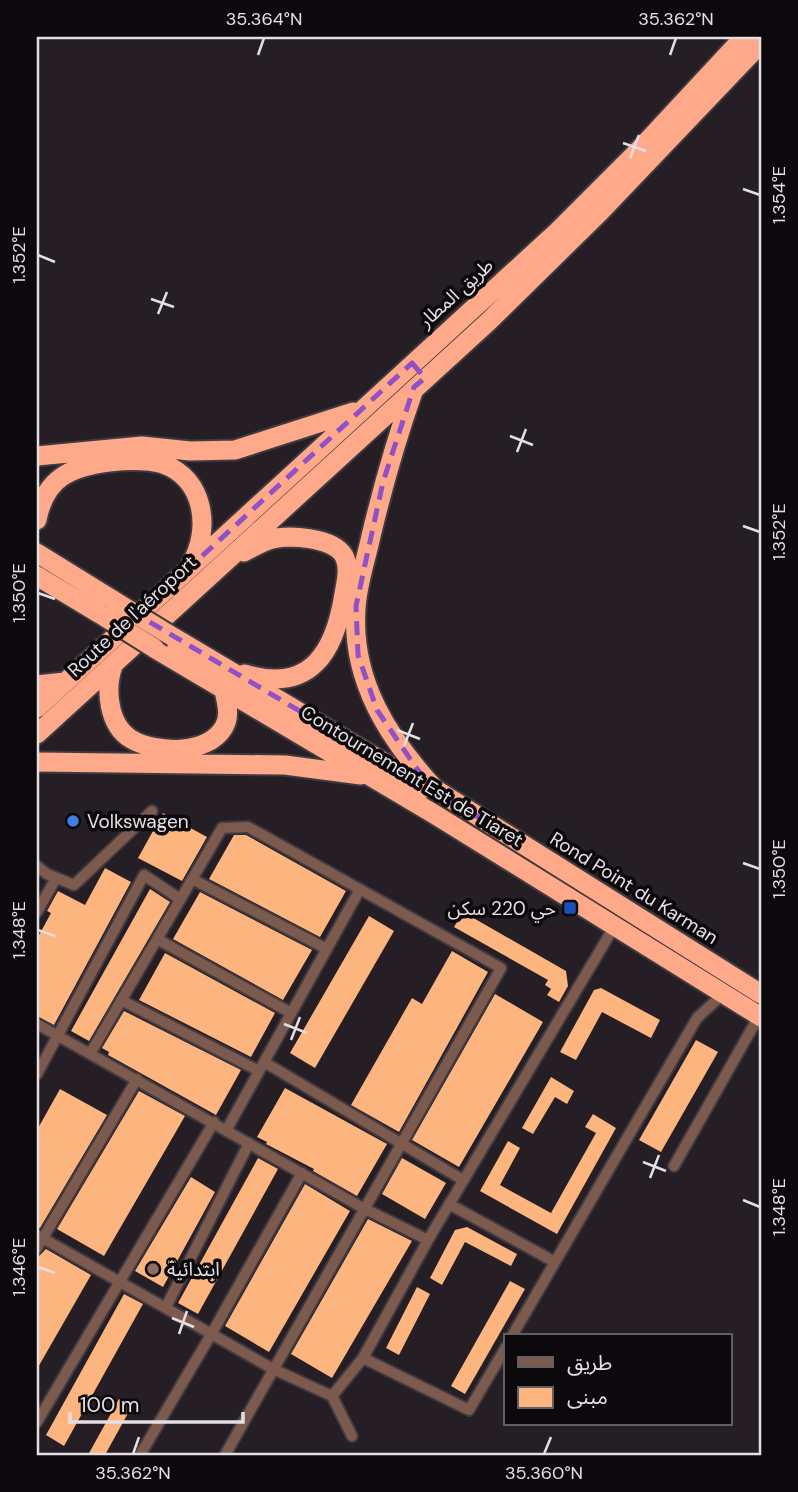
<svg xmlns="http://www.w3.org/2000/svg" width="798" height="1492" viewBox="0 0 798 1492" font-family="'DM Sans','Noto Sans Arabic',sans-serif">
<rect width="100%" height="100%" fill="#251e25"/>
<path fill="#fdb57f" d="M163,813L207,837L182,881L138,858Z
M234,835H246L346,891L320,937L209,879Z
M105,868L131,882L54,1025L37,1016V939L51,913L47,911L58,891L85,905Z
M150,889L170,902L89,1041L71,1031Z
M200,892L312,950L283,1000L173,939Z
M463,912L566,971L568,986L559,1002L547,995L551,989L545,985L548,980L454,927Z
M369,916L394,931L315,1068L290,1053Z
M452,951L488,972L399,1132L351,1105L412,998L422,1004Z
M165,953L275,1013L251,1057L139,1000Z
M601,988L660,1020L651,1038L602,1012L576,1060L560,1052L594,990Z
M495,994L543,1022L459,1167L412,1140Z
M124,1011L241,1070L216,1115L108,1055L109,1052L102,1048Z
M696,1040L718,1052L661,1152L639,1140Z
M551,1077L574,1091L567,1104L555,1097L533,1134L522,1128Z
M285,1088L387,1144L357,1196L313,1171L314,1169L266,1144L267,1142L257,1137Z
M60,1089L107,1115L40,1228L37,1227V1130Z
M139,1091L185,1116L104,1256L57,1229Z
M593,1114L616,1128L557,1234L480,1191L508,1141L520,1148L500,1185L551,1213L596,1133L585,1127Z
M258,1158L278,1169L198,1314L178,1303Z
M402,1158L446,1183L425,1219L382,1194Z
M191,1177L215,1192L163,1287L135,1271Z
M305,1184L350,1211L269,1352L225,1326Z
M368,1219L412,1241L332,1378L291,1354Z
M467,1227L517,1254L511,1266L465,1242L442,1285L430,1278L455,1230Z
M46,1249L91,1275L37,1369V1258Z
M510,1281L525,1289L465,1394L451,1386Z
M417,1287L430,1294L399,1355L386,1348Z
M124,1294L143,1304L64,1446L46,1435Z
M119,1399L132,1406L105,1455H88Z"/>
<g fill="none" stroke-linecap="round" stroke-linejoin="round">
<defs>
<path id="street" d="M37,866L47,874L74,885L152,811
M192,879L327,949
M37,912L56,878
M157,939L291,1013
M121,1000L259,1071
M37,1024L363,1208L428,1240
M90,1054L222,828L248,827L501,968L225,1455
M264,1062L463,1180
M37,1074L144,875L180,899
M227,1129L360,889
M674,1166L759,1016
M449,1204L555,1262
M37,1235L273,1369L332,1396L352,1436
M37,1248L137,1079
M166,1307L249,1143
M512,1336L697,1018L723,994
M363,1358L469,1410L506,1347
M332,1396L363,1358L428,1240L614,927
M37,1422L214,1122
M140,1455L212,1333L302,1173"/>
<path id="highway" d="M413,392C396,440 383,486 371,536C366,560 357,585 356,609C351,681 389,739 435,789L761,994
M37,456L142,446L190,451L235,450L353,412
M37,520C45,478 70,467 109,462C127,460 146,459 163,464C205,479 211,530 191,564
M244,552C252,548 260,543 269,540C287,534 333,537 344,556C350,568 346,581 344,594C335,651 311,694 245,674
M37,553L113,600
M37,576L100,614
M173,637L427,788
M154,648L434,814L761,1017
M113,666C105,689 108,725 131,739C156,754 208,755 224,727C231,715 226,702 224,690
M37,685L65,682
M37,708L558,231L639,150L744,37
M37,734L488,322L601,211L761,43
M37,762L285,765L361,775"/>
</defs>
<use href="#street" stroke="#403940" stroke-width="14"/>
<use href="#highway" stroke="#403940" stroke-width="23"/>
<use href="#street" stroke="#7c5a4e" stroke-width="10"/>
<use href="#highway" stroke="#fea989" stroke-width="19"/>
<defs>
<path id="highway-bridge" d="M113,600L173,637
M100,614L154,648"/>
</defs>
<use href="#highway-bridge" stroke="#403940" stroke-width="23" stroke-linecap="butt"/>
<use href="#highway-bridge" stroke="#fea989" stroke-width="19"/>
</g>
<path fill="none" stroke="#9050c6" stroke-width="5" stroke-dasharray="14 9" stroke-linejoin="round" d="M412,363L425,378L414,387L383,482L356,606L358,655L377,710L417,769L435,789L483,820L138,615Z"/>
<path fill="none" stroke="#e4dfe4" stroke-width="2.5" d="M258,55L264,38M670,55L676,38M623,143L646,151M630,158L639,135M743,189L760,195M38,255L55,262M151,299L174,307M158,314L167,292M510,436L533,445M517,452L526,429M743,526L760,532M38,593L55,599M397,730L420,739M404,746L413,723M743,863L760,869M38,930L55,936M284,1024L307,1033M291,1040L300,1017M643,1162L666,1171M650,1178L659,1155M743,1200L760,1207M38,1267L55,1273M172,1318L194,1327M179,1334L187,1311M133,1454L139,1437M544,1454L551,1437"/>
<circle fill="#3f7fe0" stroke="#0c090c" stroke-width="2.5" cx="73" cy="821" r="7"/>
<rect fill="#1a4fb4" stroke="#0c090c" stroke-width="2.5" x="563" y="901" width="14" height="14" rx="3.5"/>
<circle fill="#8d6e63" stroke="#0c090c" stroke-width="2.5" cx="153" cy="1269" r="7"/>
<g text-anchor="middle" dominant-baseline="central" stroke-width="7" stroke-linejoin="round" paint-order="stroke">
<g font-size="19" fill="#e4dfe4" stroke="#0c090c">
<text transform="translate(456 293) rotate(-42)">طريق المطار</text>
<text transform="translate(132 616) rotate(-43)">Route de l'aéroport</text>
<text transform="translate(412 776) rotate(31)">Contournement Est de Tiaret</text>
<text transform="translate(634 888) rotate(32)">Rond Point du Karman</text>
</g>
<g font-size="19" fill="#e4dfe4" stroke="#0c090c" text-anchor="start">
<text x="87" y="821">Volkswagen</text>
<text x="556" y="908" text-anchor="end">حي 220 سكن</text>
<text x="167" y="1269">ابتدائية</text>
</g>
</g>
<rect width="798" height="1492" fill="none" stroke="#0c090c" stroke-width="77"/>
<rect x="504" y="1334" width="228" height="91" fill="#0c090c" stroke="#625f62" stroke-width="2"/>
<rect x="518" y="1357" width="35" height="10" fill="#7c5a4e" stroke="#625f62" stroke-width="2"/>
<text x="567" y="1370" font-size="21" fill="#e4dfe4">طريق</text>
<rect x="518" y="1387" width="35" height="21" fill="#fdb57f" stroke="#625f62" stroke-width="2"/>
<text x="567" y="1404" font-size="21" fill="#e4dfe4">مبنى</text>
<path d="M70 1412v10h173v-10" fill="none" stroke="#e4dfe4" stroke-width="3.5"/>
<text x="80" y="1412" font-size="21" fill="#e4dfe4" stroke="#0c090c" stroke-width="5" paint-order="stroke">100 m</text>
<rect x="38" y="38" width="722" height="1416" fill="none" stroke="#e4dfe4" stroke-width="2.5"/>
<g font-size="18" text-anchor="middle" fill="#e4dfe4">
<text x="264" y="25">35.364°N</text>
<text x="676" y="25">35.362°N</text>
<text transform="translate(779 195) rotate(-90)" y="6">1.354°E</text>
<text transform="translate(19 255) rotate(-90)" y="6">1.352°E</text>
<text transform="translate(779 532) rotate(-90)" y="6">1.352°E</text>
<text transform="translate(19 593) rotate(-90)" y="6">1.350°E</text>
<text transform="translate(779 869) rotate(-90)" y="6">1.350°E</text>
<text transform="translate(19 930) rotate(-90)" y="6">1.348°E</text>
<text transform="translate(779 1207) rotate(-90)" y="6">1.348°E</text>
<text transform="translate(19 1267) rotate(-90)" y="6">1.346°E</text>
<text x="133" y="1479">35.362°N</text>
<text x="544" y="1479">35.360°N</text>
</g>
</svg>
